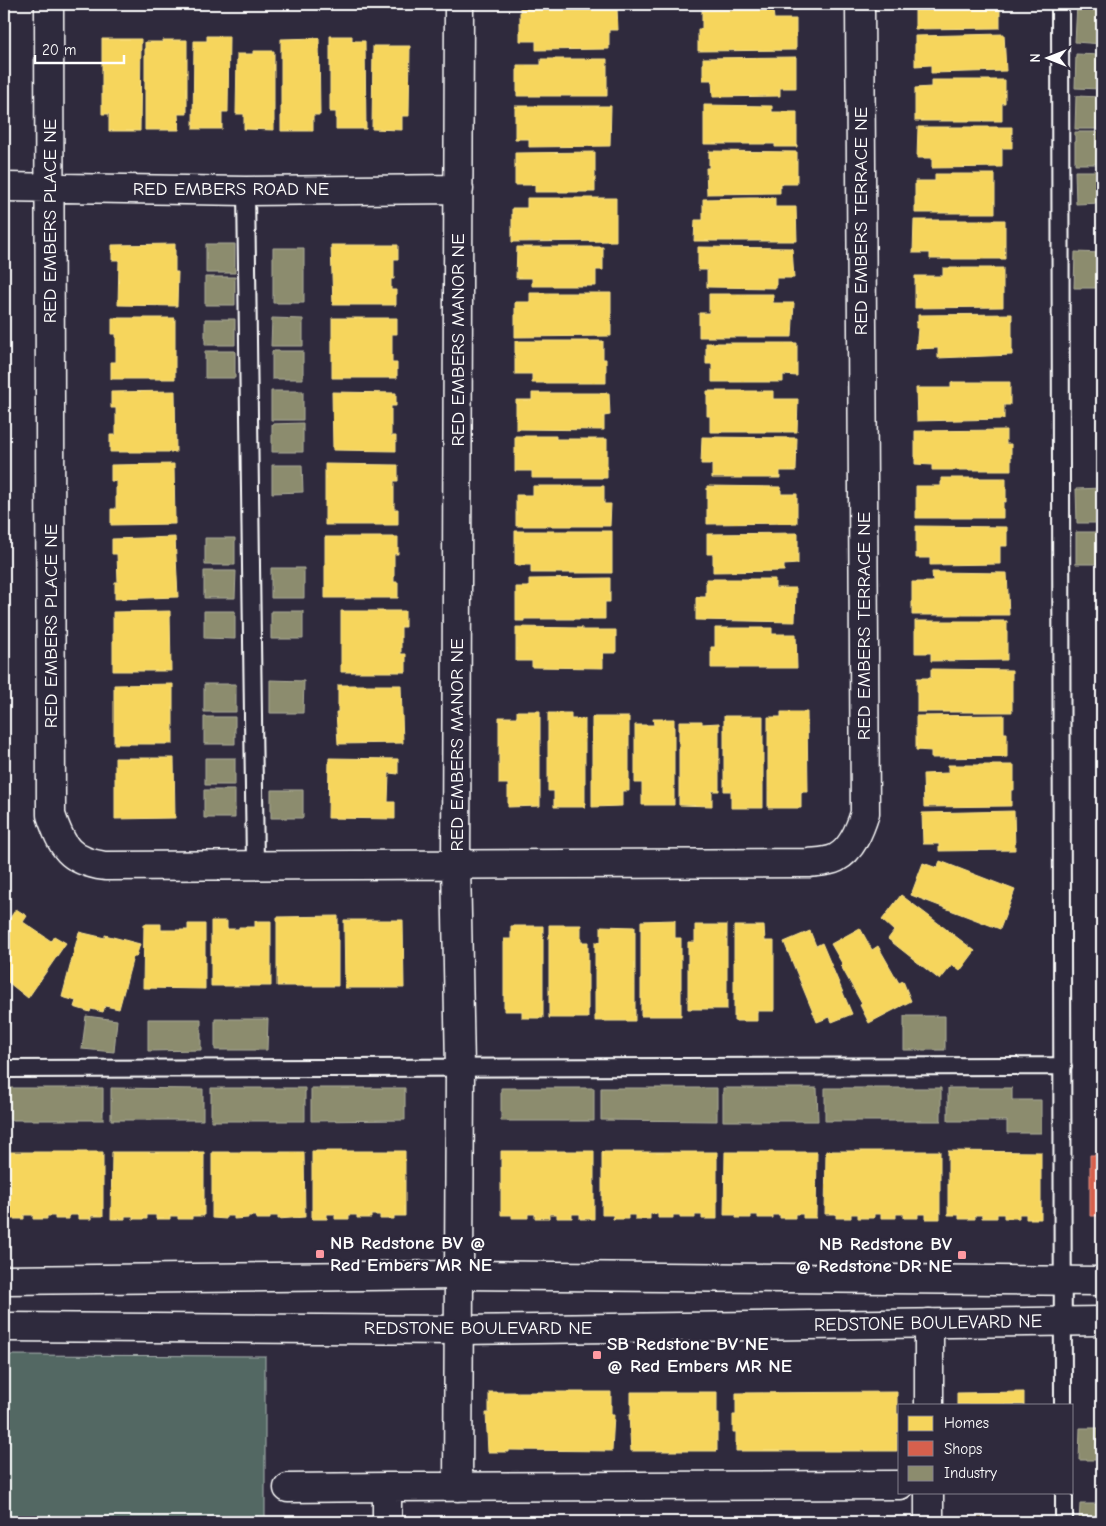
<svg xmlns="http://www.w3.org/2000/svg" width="1106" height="1526" viewBox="0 0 1106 1526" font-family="'Comic Neue',sans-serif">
<rect width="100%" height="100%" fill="#2f2a3d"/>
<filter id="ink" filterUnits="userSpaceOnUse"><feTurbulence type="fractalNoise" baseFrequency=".02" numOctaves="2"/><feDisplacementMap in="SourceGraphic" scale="10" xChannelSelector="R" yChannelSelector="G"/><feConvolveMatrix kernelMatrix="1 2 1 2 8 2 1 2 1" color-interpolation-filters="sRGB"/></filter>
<g filter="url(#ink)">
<path fill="#536863" stroke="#a9b4b1" d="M4,1355L265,1356V1522H4Z"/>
<path fill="#f6d55c" stroke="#f9e28d" d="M915,4H996V7H1000V28L915,29Z
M520,8H617L618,30H609V49L536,50V41H520Z
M702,10H773L774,19H796V50L698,51V29H702Z
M1004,34L1006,71L931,73V65L915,66V36Z
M207,36H229L228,112H222V129H193L194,41H207Z
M330,36H352V41H365L366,129H336V112H330Z
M319,38L320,115H313V131H281V39Z
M102,39H141L140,131H109V114H102Z
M163,40H187V114H178L179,130H145V42H163Z
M373,46H410L409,116H402V130L372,129Z
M4,51H5V113H4Z
M253,51H274V130L244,129V114H236L237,54H253Z
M796,57V88H780V96L713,97L712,80H703V58Z
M541,59H607V96H517V65H541Z
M931,80H1005V103H1002V121H915V88L931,87Z
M704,105L772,106V112H797V147H775V144H704Z
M515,106H611L610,146L529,147V139H515Z
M918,127H1012V148H1002V167L932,168V158H917Z
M709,151L797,152V184H780V193L707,194L706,168H709Z
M595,152V192H535V185H515V153Z
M935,174H995V213H915V181H935Z
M527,198H616V241L512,242V208H527Z
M749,198H775V207H796L797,241H694L695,220H703V199Z
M914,220H1005V259H930V253H913Z
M175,244V272H178L177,306L118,305L119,260H112V245Z
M331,245H398V259H394V279H391V290H396V305H333Z
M517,247H603V270H596V286H532V278H516Z
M698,247L792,248L794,278H776V288L707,287V270H698Z
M943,268H1003V307L915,308V276H943Z
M530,293H611V336L515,337V302H530Z
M709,294H773V303H794L792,337H699V313H709Z
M1012,314V355L938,358V348L916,349L918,328H916V322H918V315Z
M112,318H175V379H111V362H116V334H112Z
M332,318H397V334H392V363H397V378H332Z
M515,341H603V359H606V383H532V374H515Z
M706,343H797V376L783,375V382H712V364H706Z
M951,382H1010V405H1004V419L917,421L916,388H951Z
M175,391L176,452H110V435H116V408H111V392Z
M707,391H773V399H798L797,432H710V416H707Z
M332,392L396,393V406H391V436H396V451L333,450Z
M532,393H609L610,415L604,416V430L516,429V400H532Z
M1006,430V444H1011V470H932V465L915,464V431Z
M515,436H556V439H607V478H532V471H515Z
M702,437L797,438L796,471H780V478H712V464H701Z
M174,464L175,524L111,525V509H116V481H111V465Z
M325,464L398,465V481H394V509H398V525H325Z
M941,478H1006V502H1003V518H916V486H941Z
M533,486H604V504H611L610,526H516V495H533Z
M707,486L781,487V494H797V523L707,524Z
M916,526L1007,527V546H1000V564L930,565V558H916Z
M515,531H612V573H531V565H515Z
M798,533V564L784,565V571L713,572V554H707V534Z
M175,537L178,597L115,599V582H118L117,554H112V539Z
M325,537H398V554H394V582H398V598H325Z
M932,572L1007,573L1009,615H912V582H933Z
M610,578V602H605V619H524V621H516V587H529V579Z
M706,579H775V588H796L795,622L696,620V597H706Z
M170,611L171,671H113V612Z
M341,611H405V627H401V654H406V672H341Z
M915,621H1007V660L931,661V653H915Z
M516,627L582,628V630H616V653H603V668L532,667V661H516Z
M715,628H772V634H796L797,668H711V647H715Z
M931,669L1012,670V712H917V678H931Z
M173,684V744H114V685Z
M338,685H401L403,743L338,744L336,712H338Z
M517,711H540V806L508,807V784H499V717H517Z
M781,712H807L808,792H801V808H768V717H781Z
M548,713H571V719H585V807H554V791H548Z
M1004,715V733H1007V757L931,758V751L916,750V716Z
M724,716H763V808H731V791H724Z
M592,717H629V791H622V806L592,807Z
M653,719H674V805H642V783H635V725H654Z
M679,721H702V724L719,723V791H712V806L679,805Z
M115,758H174L175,818L115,819Z
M329,758L398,759V774L389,773L388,802H395V819L328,818Z
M948,765H1014V790H1011V806L924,807L923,774L948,773Z
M1014,811L1015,850L939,851V844H923L922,813Z
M940,861L1015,890L1000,929L911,895L923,863L937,868Z
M4,895L9,902L4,906Z
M901,895L975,951L960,971L952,965L940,980L888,939L894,931L882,920Z
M16,909L27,916L23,922L51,941L54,936L66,943L28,998L4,979V927Z
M338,916V986H277V917Z
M344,920H403L404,988H345Z
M675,920V938H681V1016H641V921Z
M211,921H227V929H239V927H255V921H271V986H211Z
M144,924H161V930H188V924H205V989L143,988Z
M549,925H581V942H588V1018H549Z
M695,925H727V1009H688V942H695Z
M511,926H543V1018H522V1011H504V939H511Z
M601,926L635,927V1021H595V942H601Z
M734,926H764L765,941H774V1011H757V1021H734Z
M860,928L872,950L878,946L899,983L903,981L911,1001L869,1023L860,1005L862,1004L841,966L843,965L831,944Z
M810,931L816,946L822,943L852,1014L832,1022L830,1017L817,1022L784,942Z
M79,932L105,938V935L140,944L136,957H133L119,1009L105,1006L103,1012L91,1009L90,1012L74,1007L76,1001L62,997Z
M312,1151H405V1216H394V1219H380V1215H371V1218H357V1215H349V1219H335V1214H327V1219H312Z
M501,1151H594V1219H580V1214H572V1218H557V1214H549V1218H535V1214H528V1218H512V1215H501Z
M826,1151H940V1219H926V1214H918V1218H904V1214H896V1218H881V1214H874V1218H858V1214H851V1218H836V1214H825Z
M948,1151L1041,1152V1219H1026V1214H1019V1218H1004V1214H997V1218H982V1215H975V1219H959V1215H948Z
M10,1152H103V1216H91V1219H78V1215H69V1219H55V1216H47V1219H33V1215H24V1219H10Z
M112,1152H204V1216H192V1219H178V1216H170V1219H156V1215H147V1219H133V1216H125V1219H111Z
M212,1152H304L305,1217L278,1219V1216H270V1219H256V1216H248V1218L234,1219V1216H226V1219L212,1218Z
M602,1152H717V1219H702V1215H695V1218H680V1215H673V1218H658V1214H650V1219H635V1215H628V1219H613V1215H602Z
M725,1152H817L816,1218H803V1214H795V1218H780V1215H773V1218H758V1215H751V1218H736V1215H724Z
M489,1392H611V1415H614L612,1451L509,1450V1452H488L486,1413H489Z
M631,1392H717V1414H719V1432H717V1451H631L629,1415H631Z
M897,1392V1414H900V1432H897V1451H736V1432H733V1415H736V1393Z
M1024,1392V1405H957V1393Z
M953,1518H1018V1522H953Z"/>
<path fill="#d6604d" stroke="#e29082" d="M1090,1155H1102V1216H1090Z"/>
<path fill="#8c8c6e" stroke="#aeae9a" d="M1077,4L1102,6V44L1075,42Z
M1076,54L1102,55V89L1075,88Z
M1076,96L1102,97V129H1075Z
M1075,132H1102V164H1075Z
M1075,171H1102V203L1076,204Z
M206,244H235V273H206Z
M273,248H304V303H273Z
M1075,252L1102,253V288H1074Z
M205,277H235V305H205Z
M272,318L303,319V346H271Z
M205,319H235V345H205Z
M205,351H235V378H205Z
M272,351H303V379H272Z
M271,391H303V420H271Z
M303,423V452H272V424Z
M272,465H302L303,492L272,493Z
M1102,488V523H1077L1076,489Z
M1076,532H1102V564H1076Z
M205,538H235V565H205Z
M271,568H304V598H271Z
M204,571H236L235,598H204Z
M204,611H235V639L204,638Z
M271,611H303V639H271Z
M270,680L304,681L303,713H270Z
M204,684H236V712H204Z
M204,717H235V744H204Z
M205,758H235V785H205Z
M204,790H235V818H204Z
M271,790H303V818H271Z
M86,1016L117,1020L114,1052L82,1049Z
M904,1016H945V1050H904Z
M148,1019H201V1050L148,1051Z
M215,1019H268L267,1050H215Z
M10,1088H103V1120H10Z
M111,1088L203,1089V1120H111Z
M211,1088H305V1121H211Z
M311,1088H405V1120L311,1121Z
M501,1088H594V1121H501Z
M601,1088H717V1121L601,1120Z
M723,1088H817L818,1121H723Z
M825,1088H941V1121H825Z
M948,1088H1012V1100H1041V1133H1007V1121H948Z
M1080,1428H1102V1460H1079Z
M1080,1504H1102V1522H1079Z"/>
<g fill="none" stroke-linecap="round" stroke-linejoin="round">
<defs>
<path id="lane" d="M1060,4L1063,1405
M246,191L255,865
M4,1069L1063,1066
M1064,1492V1522"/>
<path id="street" d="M49,4L51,815C62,847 69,861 105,866L809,863C817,862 828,862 836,858C852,850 860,829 865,813L860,4
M4,187L246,191L459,189
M929,1323V1405
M387,1487L900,1485
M458,1487L460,1067L456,865L459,4
M288,1488L387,1487V1522
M929,1522V1492"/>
<path id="secondary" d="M4,1280L460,1275L1102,1281
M4,1327L459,1330L1102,1321"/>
</defs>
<use href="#lane" stroke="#fff" stroke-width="20"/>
<use href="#street" stroke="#fff" stroke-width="31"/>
<use href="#secondary" stroke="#fff" stroke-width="31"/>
<use href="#lane" stroke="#2f2a3d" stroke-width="16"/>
<use href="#street" stroke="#2f2a3d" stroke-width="28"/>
<use href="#secondary" stroke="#2f2a3d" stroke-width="28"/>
</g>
</g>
<g fill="#ff9aa2" stroke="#2f2a3d" stroke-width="2">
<rect x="315" y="1249" width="10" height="10" rx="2.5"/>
<rect x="957" y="1250" width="10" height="10" rx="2.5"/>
<rect x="592" y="1350" width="10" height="10" rx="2.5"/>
</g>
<g text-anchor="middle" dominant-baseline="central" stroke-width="5" stroke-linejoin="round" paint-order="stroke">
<g font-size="19" fill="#fff" stroke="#2f2a3d">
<text x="231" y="189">RED EMBERS ROAD NE</text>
<text transform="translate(50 221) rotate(-90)">RED EMBERS PLACE NE</text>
<text transform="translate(861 221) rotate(-90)">RED EMBERS TERRACE NE</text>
<text transform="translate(458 340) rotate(-90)">RED EMBERS MANOR NE</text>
<text transform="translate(51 626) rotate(-90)">RED EMBERS PLACE NE</text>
<text transform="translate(864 626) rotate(-90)">RED EMBERS TERRACE NE</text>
<text transform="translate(457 745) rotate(-90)">RED EMBERS MANOR NE</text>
<text transform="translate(928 1323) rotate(-1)">REDSTONE BOULEVARD NE</text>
<text x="478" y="1328">REDSTONE BOULEVARD NE</text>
</g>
<g font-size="19" font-weight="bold" fill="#fff" stroke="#2f2a3d" text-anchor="start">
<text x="330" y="1243">NB Redstone BV @<tspan x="330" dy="22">Red Embers MR NE</tspan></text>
<text x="952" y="1244" text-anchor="end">NB Redstone BV<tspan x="952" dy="22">@ Redstone DR NE</tspan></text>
<text x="607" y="1344">SB Redstone BV NE<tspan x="607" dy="22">@ Red Embers MR NE</tspan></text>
</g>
</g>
<rect width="1106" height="1526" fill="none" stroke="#2f2a3d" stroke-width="20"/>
<rect x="10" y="10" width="1086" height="1506" fill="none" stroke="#fff" stroke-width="2" filter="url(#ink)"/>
<rect x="898" y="1404" width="175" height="90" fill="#2f2a3d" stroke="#827f8b"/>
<rect x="908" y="1416" width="25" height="15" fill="#f6d55c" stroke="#827f8b"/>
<text x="944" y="1428" font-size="15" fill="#ffffff">Homes</text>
<rect x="908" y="1441" width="25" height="15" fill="#d6604d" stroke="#827f8b"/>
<text x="944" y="1454" font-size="15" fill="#ffffff">Shops</text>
<rect x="908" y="1466" width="25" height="15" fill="#8c8c6e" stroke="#827f8b"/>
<text x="944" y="1478" font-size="15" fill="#ffffff">Industry</text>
<g transform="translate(1048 58) rotate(270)" stroke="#2f2a3d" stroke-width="4" paint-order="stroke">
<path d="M0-4L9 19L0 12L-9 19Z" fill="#ffffff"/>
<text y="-8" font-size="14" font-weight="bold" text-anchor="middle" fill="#ffffff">N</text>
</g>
<path d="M35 55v8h89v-8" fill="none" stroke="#ffffff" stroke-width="2.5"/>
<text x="42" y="55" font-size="15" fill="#ffffff" stroke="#2f2a3d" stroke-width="4" paint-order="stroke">20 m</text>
</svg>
